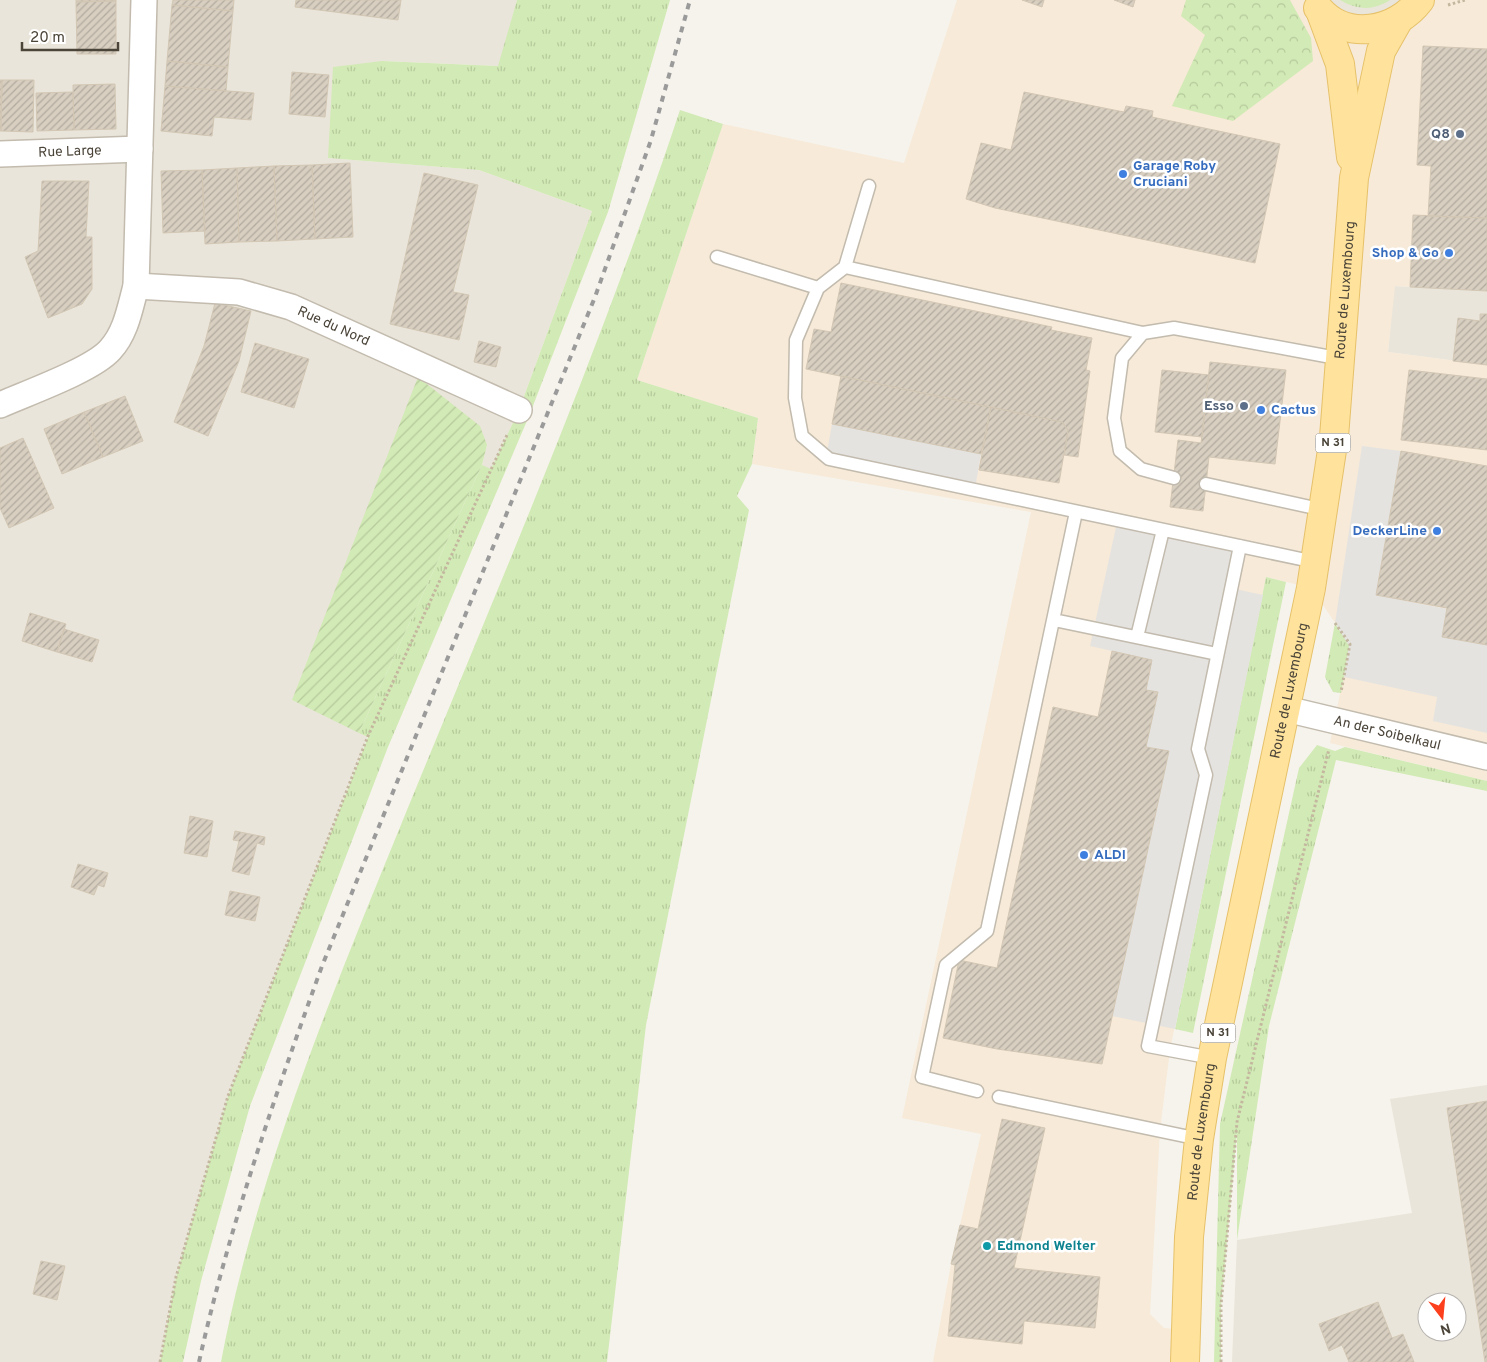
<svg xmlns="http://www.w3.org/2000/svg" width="1487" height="1362" viewBox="0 0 1487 1362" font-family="Overpass,sans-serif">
<defs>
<pattern id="grass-tufts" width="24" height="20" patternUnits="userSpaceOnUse" patternTransform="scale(1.25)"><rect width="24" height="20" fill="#d2eab5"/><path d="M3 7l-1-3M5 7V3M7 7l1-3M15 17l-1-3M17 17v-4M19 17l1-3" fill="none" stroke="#b6ca9c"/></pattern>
<pattern id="forest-crowns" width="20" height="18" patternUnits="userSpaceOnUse" patternTransform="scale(1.25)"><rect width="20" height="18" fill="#d2eab5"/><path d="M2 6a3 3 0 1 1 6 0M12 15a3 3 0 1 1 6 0" fill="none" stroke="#b6ca9c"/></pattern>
<pattern id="garden-furrows" width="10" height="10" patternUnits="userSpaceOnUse" patternTransform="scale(1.25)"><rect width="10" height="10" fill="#d2eab5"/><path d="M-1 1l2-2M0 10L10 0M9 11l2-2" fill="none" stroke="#b6ca9c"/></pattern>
<pattern id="building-hatch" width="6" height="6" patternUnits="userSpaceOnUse" patternTransform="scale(1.25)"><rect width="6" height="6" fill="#d8cfc1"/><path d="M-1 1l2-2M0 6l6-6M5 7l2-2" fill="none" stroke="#b1aa9e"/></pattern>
</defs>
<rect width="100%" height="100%" fill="#f6f3ec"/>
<path fill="#eae5da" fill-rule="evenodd" d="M0,0H517L499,66L382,61L328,158L479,170L592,211L519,410L491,470L482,465L487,445L292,700L368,736L228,1096L176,1277L160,1362H0Z
M1311,0H1420L1382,27Z
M1394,286L1487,291V365L1388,352Z
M1487,1085V1362H1232L1237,1240L1412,1213L1390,1099ZM1427,1302H1457V1332H1427Z"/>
<path fill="#f7ead8" d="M957,0H1311L1350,28L1420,0H1487V291L1395,286L1388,352L1487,365V781L1330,743L1350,644L1311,588L1266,577L1170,1050L1160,1130L1150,1314L1164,1328L1185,1330V1362H900H933L951,1264L981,1134L902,1118L1031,512L752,464L758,418L637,380L723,124L904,163Z"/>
<path fill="url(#grass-tufts)" d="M517,0H670L608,212L529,416L388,747L250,1106L201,1281L183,1362H160L176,1277L228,1096L368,737L359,733L482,465L491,469L519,410L592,211L479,170L328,158L333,67L382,61L498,66Z
M1340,0H1390C1373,11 1357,10 1340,0Z
M680,110L723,124L637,380L758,418L752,464L737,496L749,510L646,1025L607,1362H221C257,1171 334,989 407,810C502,578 601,348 680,110Z
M1266,577L1286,582L1193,1033L1175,1029Z
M1335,623L1350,644L1341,693L1333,692L1325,677Z
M1317,745L1335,751L1345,747L1487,781V791L1336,760L1269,1026L1237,1240V1131L1221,1305V1362H1214L1220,1124L1299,768Z"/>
<path fill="url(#forest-crowns)" d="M1186,0H1290L1311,38L1313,61L1233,121L1172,106L1205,35L1181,16Z"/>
<path fill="url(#garden-furrows)" d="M418,377L480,426L487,445L482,465L359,733L292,700Z"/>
<path fill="#e5e3e0" d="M832,424L981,454L976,483L827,452Z
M1362,446L1401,451L1376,595L1447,609L1443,637L1487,645V733L1433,721L1437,697L1344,677L1349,646L1335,623Z
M1116,527L1239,553L1231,588L1263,595L1175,1029L1112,1016L1168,751L1146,747L1158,692L1146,690L1152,660L1090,646Z"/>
<path fill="url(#building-hatch)" stroke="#d3c7b4" d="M76,0H116V1L76,2Z
M173,0H234L233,11L172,5Z
M296,0H401L398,20L295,7Z
M1022,0H1044L1042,7Z
M1114,0H1135L1133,7Z
M116,1V54H77L76,2Z
M172,5L233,11L228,67L167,61Z
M1423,46L1487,49V218L1428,216L1431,166L1417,165Z
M167,61L228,67L226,91L165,86Z
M292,72L329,75L325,117L289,114Z
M0,80H2L1,131H0Z
M2,80H34L33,132L1,131Z
M115,84L116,129L74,130L73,85Z
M165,86L254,93L251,120L214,117L212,136L161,131Z
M73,92L74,130L37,131L36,93Z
M1024,92L1124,112L1126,106L1153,111L1152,117L1280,144L1255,263L995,208L966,199L981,143L1011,150Z
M350,163L353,237L315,239L312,165Z
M312,165L315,239L277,241L274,166Z
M274,166L277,241L239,242L237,168Z
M237,168L239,242L205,244L202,170Z
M202,170L205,231L163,233L161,171Z
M424,173L478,185L453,292L469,295L459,340L390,324Z
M42,181H89L86,237H92V289L82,304L48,318L25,257L38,251Z
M1413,215L1487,218V291L1410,287Z
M841,283L1052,327L1051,330L1092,338L1086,370L1090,371L1078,457L1064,455L1068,430L1062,422L806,369L814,329L831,332Z
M215,303L251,311L239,361L208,436L174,422L204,346Z
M1480,314H1487V365L1453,361L1458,318L1480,321Z
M479,341L501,347L496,367L474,362Z
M255,343L309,359L294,408L241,392Z
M1210,362L1286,370L1275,464L1209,457L1203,511L1170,507L1178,440L1201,443Z
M1162,370L1209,375L1202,437L1155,432Z
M1409,370L1487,379V450L1401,440Z
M841,376L991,407L981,454L832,424Z
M125,396L143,441L103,457L84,412Z
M991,407L1062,422L1068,430L1059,483L979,470Z
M84,412L103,457L62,474L44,429Z
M23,438L54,508L9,528L0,508V448Z
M1401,451L1487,466V645L1442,637L1447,608L1376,595Z
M30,613L66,624L57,652L22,641Z
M64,629L99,640L92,662L57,652Z
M1112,651L1152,660L1146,690L1158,692L1146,747L1169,751L1102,1064L997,1049L943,1038L959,960L997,968L1053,707L1098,717Z
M190,816L213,821L207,857L184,853Z
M235,831L265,837L264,845L257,843L249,875L232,871L239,841L233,840Z
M78,864L108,873L104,887L98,885L94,895L71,887Z
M230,891L260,897L255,921L225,915Z
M1487,1101V1362H1485L1447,1108Z
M1002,1119L1045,1128L1014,1268L1100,1277L1095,1328L1024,1321L1022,1344L948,1336L955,1265L951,1264L960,1225L978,1229Z
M41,1261L65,1266L57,1300L33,1294Z
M1378,1302L1392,1338L1403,1334L1414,1362H1349L1342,1345L1329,1351L1319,1324Z"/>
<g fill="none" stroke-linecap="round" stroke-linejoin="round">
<defs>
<path id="lane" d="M869,186L845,267L1143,333
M717,257L818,288
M845,267L818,288L796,340L795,398L802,436L829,459L1315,562
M1174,478L1141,469L1120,451L1114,418L1122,358L1143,333L1174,328L1342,359
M1206,484L1324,510
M1054,620L1217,654
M1137,637L1163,530
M1212,1058L1148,1046L1206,775L1198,749L1240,546
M977,1091L922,1077L946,965L987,931L1076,512
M999,1097L1199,1139"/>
<g id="street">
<path id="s1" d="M0,154L140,149"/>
<path id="s2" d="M136,286L239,292L291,307L519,410"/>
<path d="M0,405C27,393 92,370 110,350C126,333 130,308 136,286L144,0"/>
<path id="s3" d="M1286,709L1487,757"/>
</g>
<g id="primary">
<path d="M1318,8C1346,42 1396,32 1420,0"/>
<path d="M1321,13L1340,64L1351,157"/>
<path id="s4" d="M1185,1362L1189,1237L1199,1139L1212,1058L1311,588L1334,437L1354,178L1381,51L1398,21"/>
</g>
</defs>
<use href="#lane" stroke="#c2bbae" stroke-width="15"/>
<use href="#street" stroke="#c2bbae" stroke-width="28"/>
<use href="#primary" stroke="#e6c16a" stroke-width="30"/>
<path stroke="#c4b79f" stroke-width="3" stroke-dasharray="2.5 2.5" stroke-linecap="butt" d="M1448,5L1465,0
M1335,623L1350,644L1341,692
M160,1362L176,1277L228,1096L368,736L507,435
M1221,1362V1305L1237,1122L1329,749"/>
<use href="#lane" stroke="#fff" stroke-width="12"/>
<use href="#street" stroke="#fff" stroke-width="25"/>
<use href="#primary" stroke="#ffe39c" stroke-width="28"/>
<path stroke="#9a9a9a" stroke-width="4" stroke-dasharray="6 6" stroke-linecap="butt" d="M199,1362C229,1227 275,1096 322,966L595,297L651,140L690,0"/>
</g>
<g fill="#5c6f8a" stroke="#fff" stroke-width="2">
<circle cx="1460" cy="134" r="5"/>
<circle cx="1244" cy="406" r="5"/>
</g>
<g fill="#3f7fe0" stroke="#fff" stroke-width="2">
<circle cx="1123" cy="174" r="5"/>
<circle cx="1449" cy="253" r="5"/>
<circle cx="1261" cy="410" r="5"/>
<circle cx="1437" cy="531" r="5"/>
<circle cx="1084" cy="855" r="5"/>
</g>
<circle fill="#0f9aa8" stroke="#fff" stroke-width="2" cx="987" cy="1246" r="5"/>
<g text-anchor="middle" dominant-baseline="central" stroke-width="5" stroke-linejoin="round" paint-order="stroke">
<g fill="#fff" stroke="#817c74" stroke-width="1">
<rect x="1315.5" y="433.5" width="35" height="19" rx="4"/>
<rect x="1200.5" y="1023.5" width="35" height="19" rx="4"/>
</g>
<g font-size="12" font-weight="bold" fill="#4b4439">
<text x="1333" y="443">N 31</text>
<text x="1218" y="1033">N 31</text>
</g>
<g font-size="14" font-weight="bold" fill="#4e5e75" stroke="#fff" text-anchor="end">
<text x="1450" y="134">Q8</text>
<text x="1234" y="406">Esso</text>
</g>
<g font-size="14" fill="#4b4439" stroke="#fff">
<text stroke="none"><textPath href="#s1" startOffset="70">Rue Large</textPath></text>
<text stroke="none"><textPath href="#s4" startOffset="1086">Route de Luxembourg</textPath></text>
<text stroke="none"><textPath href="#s2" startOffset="204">Rue du Nord</textPath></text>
<text stroke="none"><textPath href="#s4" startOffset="681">Route de Luxembourg</textPath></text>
<text stroke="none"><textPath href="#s3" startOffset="104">An der Soibelkaul</textPath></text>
<text stroke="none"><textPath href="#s4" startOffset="231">Route de Luxembourg</textPath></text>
</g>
<g font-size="14" font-weight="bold" fill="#366cbe" stroke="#fff" text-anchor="start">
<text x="1133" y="166">Garage Roby<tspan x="1133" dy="16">Cruciani</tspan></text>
<text x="1439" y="253" text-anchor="end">Shop &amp; Go</text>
<text x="1271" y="410">Cactus</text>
<text x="1427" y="531" text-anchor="end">DeckerLine</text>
<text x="1094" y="855">ALDI</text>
</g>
<g font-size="14" font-weight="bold" fill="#0d838f" stroke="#fff" text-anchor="start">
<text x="997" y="1246">Edmond Welter</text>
</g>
</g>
<g transform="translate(1442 1317) rotate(164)"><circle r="24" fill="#ffffff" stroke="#b7b4b0"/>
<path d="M0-4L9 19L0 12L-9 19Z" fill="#fc3f1d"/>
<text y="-8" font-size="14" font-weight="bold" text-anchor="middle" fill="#4b4439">N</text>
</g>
<path d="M22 42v8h96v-8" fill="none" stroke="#4b4439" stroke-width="2.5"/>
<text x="30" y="42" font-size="15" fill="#4b4439" stroke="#ffffff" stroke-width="4" paint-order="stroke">20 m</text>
</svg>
